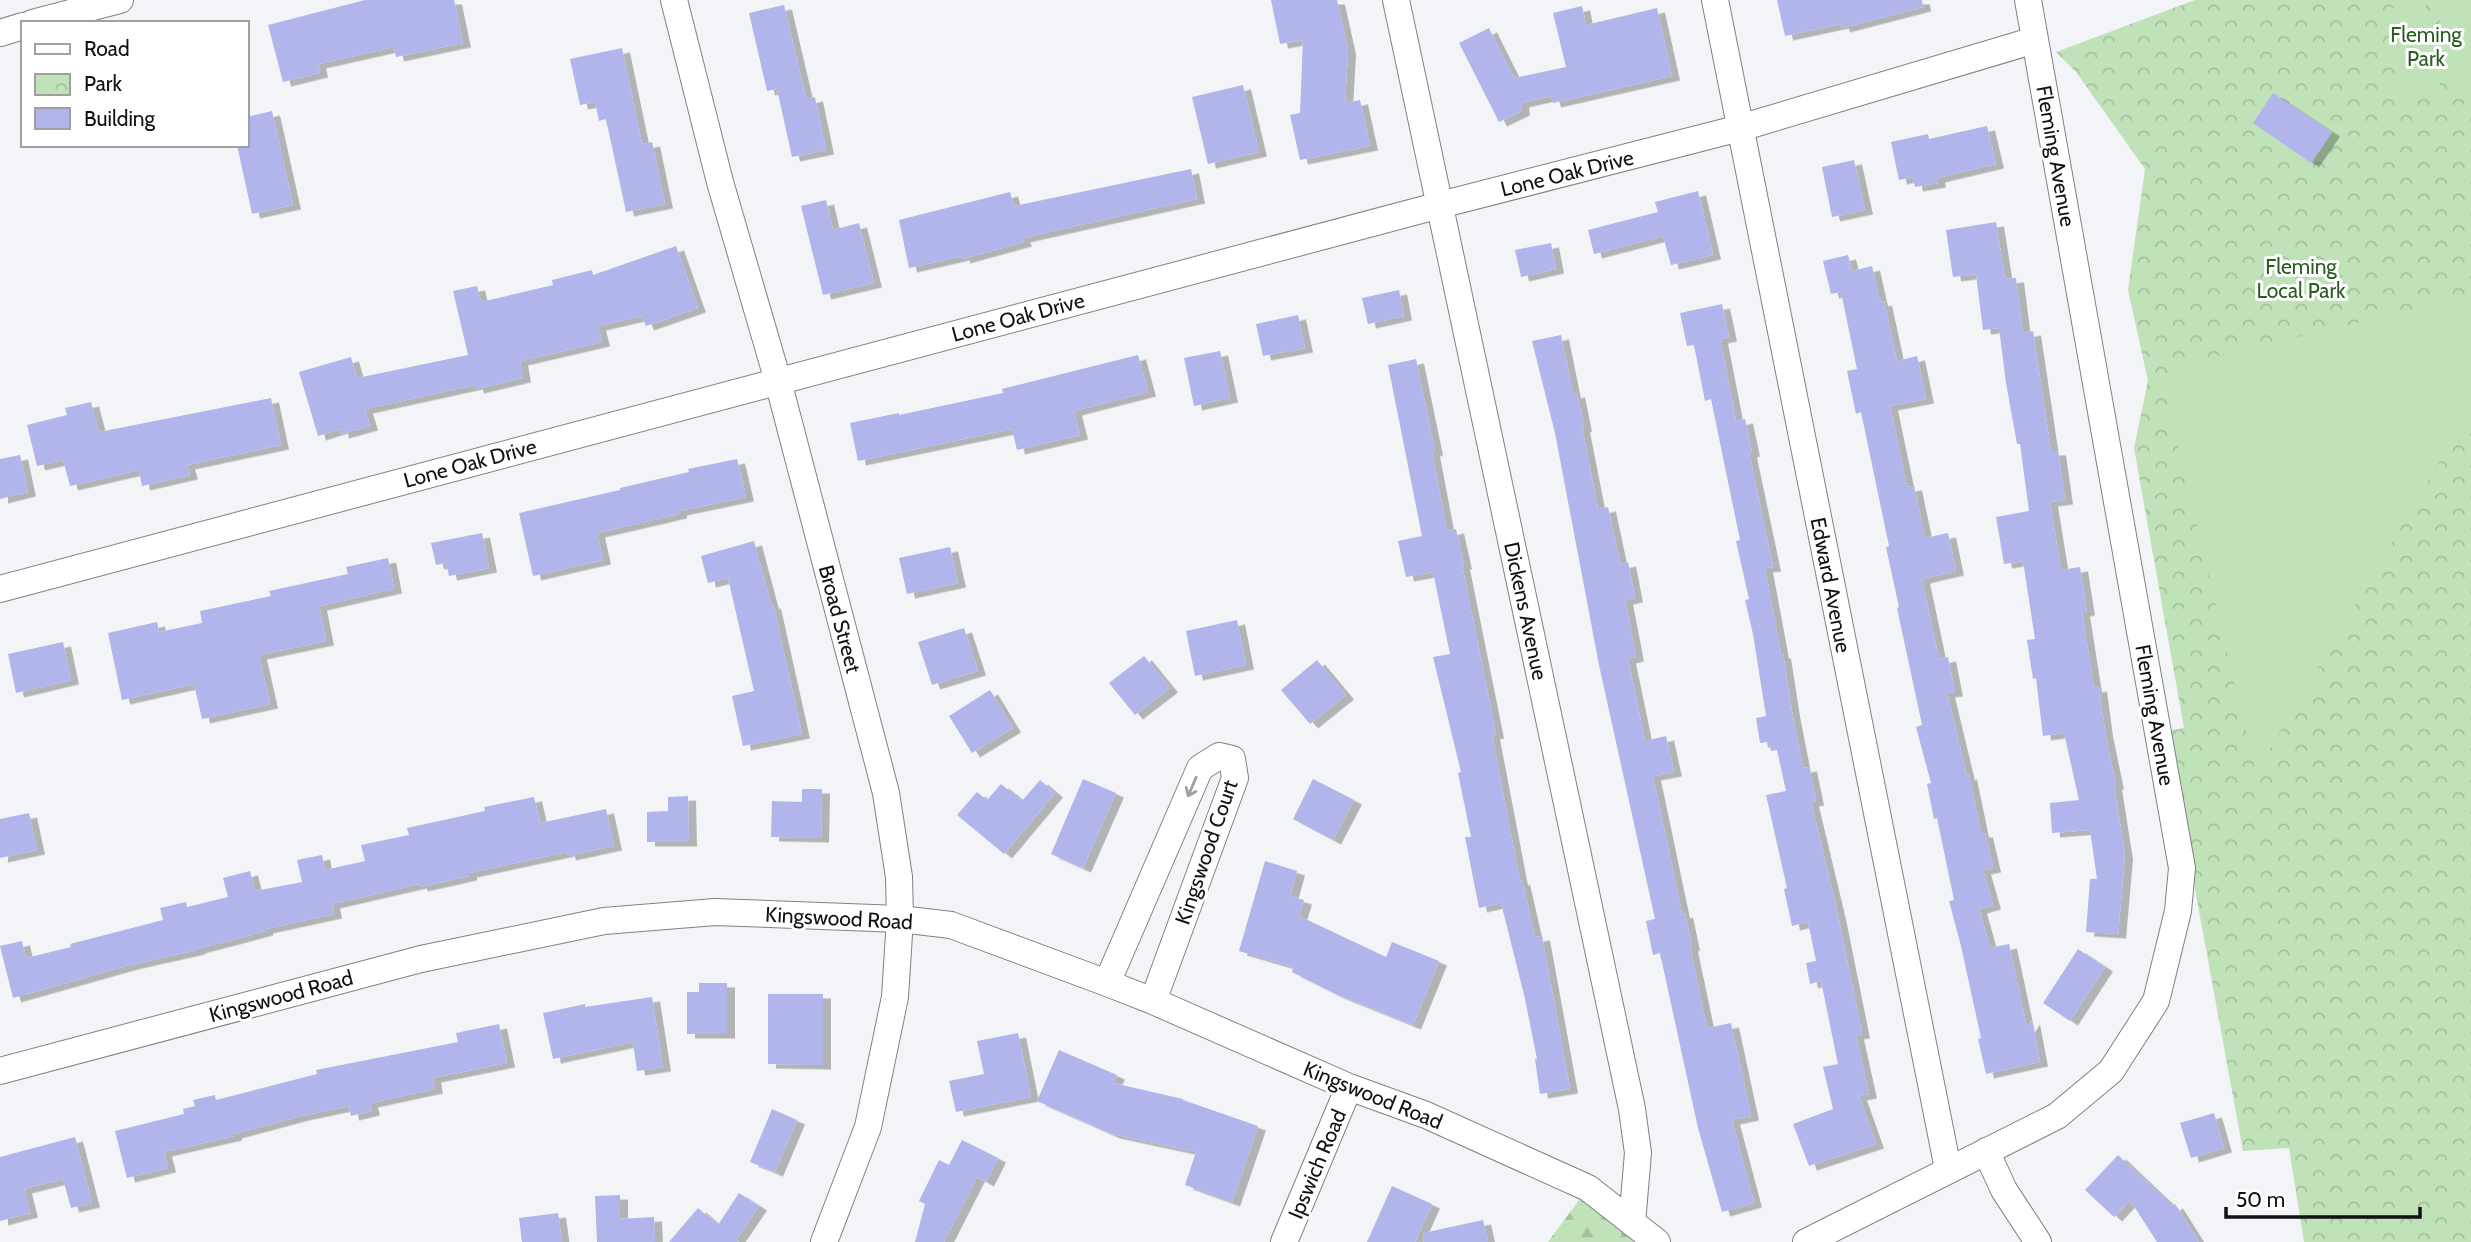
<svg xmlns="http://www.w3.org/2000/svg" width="2471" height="1242" viewBox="0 0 2471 1242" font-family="Cabin,sans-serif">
<defs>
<pattern id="forest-firs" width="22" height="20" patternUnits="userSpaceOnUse" patternTransform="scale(1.75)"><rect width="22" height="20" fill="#c0e2b9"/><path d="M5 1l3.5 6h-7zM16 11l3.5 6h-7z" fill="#a4c19e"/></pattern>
<pattern id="park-crowns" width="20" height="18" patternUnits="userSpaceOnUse" patternTransform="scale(1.75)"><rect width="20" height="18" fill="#c0e2b9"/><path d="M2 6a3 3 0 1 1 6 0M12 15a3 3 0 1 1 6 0" fill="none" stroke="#a4c19e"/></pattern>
<filter id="shadow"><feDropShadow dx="8" dy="4.5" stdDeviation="0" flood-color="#0004"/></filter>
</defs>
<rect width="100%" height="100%" fill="#f3f4f7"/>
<path fill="url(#forest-firs)" d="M1588,1188L1657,1242H1548Z"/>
<path fill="url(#park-crowns)" d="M2195,0H2471V1242H2304L2289,1148L2243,1151L2166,731L2184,728L2134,448L2148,381L2128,290L2145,169L2076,72L2056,52Z"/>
<path fill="#c0e2b9" d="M2437,0H2471V89L2452,92Z
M2425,3L2441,93L2401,100L2385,9Z
M2471,296V408L2256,773L2164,387L2179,365Z"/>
<path fill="#b1b5eb" filter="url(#shadow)" d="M365,0H454L463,43L396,57L394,47L318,64L320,73L283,82L268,25Z
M1271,0H1337L1348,50L1345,103L1360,100L1370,146L1300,160L1290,115L1300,113L1303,40L1280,44Z
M1777,0H1922L1923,7L1842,28L1841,24L1785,36Z
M784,5L806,99L815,97L826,150L792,157L777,89L767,91L749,13Z
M1582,6L1586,25L1657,8L1672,76L1553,103L1551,96L1521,103L1522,111L1499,122L1459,43L1489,28L1514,78L1566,67L1553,13Z
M622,48L642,144L652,142L665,204L626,212L606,119L599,121L595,102L580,105L570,59Z
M1243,85L1259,152L1208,164L1192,97Z
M2273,93L2332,132L2311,163L2253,123Z
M272,111L293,205L252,214L237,145H247V117Z
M1987,126L1996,164L1937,178L1938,183L1915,187L1913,177L1899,180L1891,142L1928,134L1929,139Z
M1854,160L1865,210L1832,217L1822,167Z
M1191,169L1197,199L1022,238L1024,242L962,259V256L909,268L899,220L1010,192L1014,206Z
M1698,191L1713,255L1671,265L1663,236L1594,254L1588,230L1658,212L1655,202Z
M826,200L833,230L859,223L874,283L823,295L801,206Z
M1996,222L2005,279L2016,278L2023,333L2033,331L2051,451H2058L2065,500L2050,502L2061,570L2080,567L2087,611L2082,612L2094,688L2099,687L2105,732L2116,785H2114L2125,855L2118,934L2086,932L2090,879H2097L2090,830L2052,833L2050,803L2079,800L2064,733L2043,736L2036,678L2033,679L2027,640L2035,639L2023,561L2004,564L1996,517L2029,511L2020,444H2017L2006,383L1999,328L1983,330L1976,274L1953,277L1946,230Z
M1551,243L1556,269L1521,277L1515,250Z
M676,246L698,308L646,326L642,316L598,326L602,342L520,361L523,378L476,389L475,385L365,409L370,426L341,434L340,429L318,436L299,372L351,357L357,378L468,355L453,291L477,286L481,302L553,285L552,280L592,270L593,275Z
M1848,255L1852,271L1872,266L1880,302L1884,301L1897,361L1917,356L1926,399L1890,406L1907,487L1914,486L1925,538L1948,533L1956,571L1922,579L1939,659L1948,657L1955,692L1947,693L1967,776L1969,775L1981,833H1985L1993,868L1983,870L1993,905L1979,909L1990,948L2009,944L2027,1028L2032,1020L2040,1062L1986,1074L1978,1039L1981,1038L1961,946L1949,901L1954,900L1937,818L1934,819L1927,784L1931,783L1916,727L1922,725L1897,608L1899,607L1886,547L1889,546L1861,412L1856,414L1847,371L1857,369L1841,292L1831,294L1823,261Z
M1399,290L1404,316L1368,324L1362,298Z
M1722,304L1729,337L1720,339L1736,421L1745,419L1752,452L1749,453L1773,567L1765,568L1781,654H1783L1792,712L1803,768L1809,767L1816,801L1811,802L1838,915L1862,1034L1856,1035L1869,1094L1859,1096L1876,1144L1809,1166L1793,1124L1833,1109L1823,1067L1838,1064L1821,981L1810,984L1806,963L1816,961L1808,922L1792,926L1784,889L1787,888L1766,795L1786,791L1777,750L1771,751L1769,742L1760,743L1756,718L1766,716L1753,634L1745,600L1749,599L1736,541L1740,540L1711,399L1705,401L1694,345L1687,346L1680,313Z
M1298,315L1305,348L1263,356L1256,324Z
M1561,335L1573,394L1577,393L1584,427L1582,428L1598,509L1608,507L1620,564L1628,562L1635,598L1625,600L1636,657L1628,659L1645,741L1666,736L1674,772L1653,776L1682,914L1685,913L1692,946L1690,947L1707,1028L1731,1023L1751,1116L1732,1120L1754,1203L1722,1212L1698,1128L1660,953L1653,955L1646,921L1655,919L1599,665L1555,433L1532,341Z
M1220,351L1230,398L1194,406L1184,358Z
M1138,355L1148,392L1074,411L1080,435L1017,450L1012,429L858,461L850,423L899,413V415L1003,393L1002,389Z
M1416,359L1435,451L1432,452L1447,531L1456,529L1464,565H1462L1496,734L1492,735L1520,881L1522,880L1535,937L1542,936L1570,1089L1540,1094L1535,1059H1537L1525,999L1501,903L1479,908L1465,837H1471L1458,773L1461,772L1433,657L1450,654L1433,572L1406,577L1398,541L1422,536L1388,365Z
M271,398L281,445L187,465L190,475L142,486L139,470L70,486L63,460L37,466L27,425L67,415L65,408L91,402L99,432Z
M20,455L28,492L0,499V459Z
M737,459L746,497L679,511V514L597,533L603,560L533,576L519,513L620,490V488L689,472L688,469Z
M482,533L489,568L449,576L446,563L436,565L431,543Z
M754,541L771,605L773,604L802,734L743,746L732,696L754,691L728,578L708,583L701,556Z
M950,547L958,583L907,594L899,558Z
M388,558L394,589L319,606L326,641L259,655L270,704L202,719L194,684L122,700L108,633L157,622L159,632L202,623L200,611L271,596L269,591L348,574L346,567Z
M1237,620L1246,665L1195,676L1186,631Z
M964,628L978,671L932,685L918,642Z
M63,642L71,680L16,693L8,654Z
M1144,656L1170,688L1135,715L1109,683Z
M1317,660L1346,695L1310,724L1281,690Z
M990,690L1013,728L972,753L949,716Z
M1083,779L1116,793L1083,868L1051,854Z
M1313,779L1354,800L1333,840L1293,819Z
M1040,780L1055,793L1004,854L957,815L977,792L987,800L1001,784L1022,801Z
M802,789H822L821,838L771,837L772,801L802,802Z
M688,796L689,842H647V812L668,811V797Z
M534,797L540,823L606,809L614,846L568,856L567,852L469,873V876L420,887L419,884L332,904L334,914L265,929V931L197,949V950L130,965L13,998L0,946L22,941L26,958L71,947L70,944L163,920L160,908L186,902L187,907L228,897L223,878L250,871L255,891L302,882L297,860L322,855L325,870L365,861L361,845L409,835L407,828L485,811L484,807Z
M29,813L37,850L0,858V819Z
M1265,861L1297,871L1290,896L1304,900L1299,916L1386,957L1392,942L1439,961L1413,1025L1336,994L1292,972L1294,967L1239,951Z
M2078,949L2105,967L2070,1021L2043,1003Z
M699,983H727V1034H687V992H699Z
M768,994H823V1065L768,1064Z
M652,997L663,1067L637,1071L633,1042L553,1059L543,1013L585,1004V1007Z
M499,1024L507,1063L433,1078L435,1089L370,1103L372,1111L351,1116L349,1106L301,1116L234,1134V1136L164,1152L168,1168L127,1178L115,1131L184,1114L183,1109L195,1106L193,1100L215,1095L216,1100L317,1074L316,1070L458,1042L456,1033Z
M1018,1033L1031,1097L956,1112L949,1081L984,1074L977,1041Z
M1059,1050L1117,1075L1113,1083L1183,1099V1100L1258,1126L1232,1202L1185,1185L1196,1152L1112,1134L1037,1101Z
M772,1109L797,1120L775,1172L750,1162Z
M2214,1113L2224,1148L2191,1158L2180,1123Z
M75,1137L92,1203L71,1208L63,1179L24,1189L30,1213L0,1221V1157Z
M962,1140L998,1158L986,1182L977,1177L944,1242H915L925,1204L919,1201L939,1160L949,1165Z
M2118,1155L2172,1206L2175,1204L2199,1242H2157L2130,1200L2114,1217L2085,1190Z
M1392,1186L1432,1204L1415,1242H1367Z
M739,1193L759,1206L736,1240L739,1242H669L698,1208L718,1225Z
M620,1195V1219L654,1217L655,1242H597L595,1196Z
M558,1213L562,1242H522L519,1218Z
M1483,1220L1488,1242H1424L1423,1233Z"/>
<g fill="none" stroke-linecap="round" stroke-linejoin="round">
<defs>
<path id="minor" d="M674,0L720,182L778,381L886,793L899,877L900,919L895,997L868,1127L824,1242
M1396,0L1632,1109L1638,1153L1632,1223
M1715,0L1948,1169
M32,23L120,0
M0,33L23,26
M0,589L1440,205L1740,128L2035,40
M1107,983L1200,768L1219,756L1232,759L1235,778L1153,1001
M0,1071L421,959L604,921L715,912L900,919L951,925L1107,983L1153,1001L1349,1087L1426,1115L1588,1188L1657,1242
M1986,1151L2004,1190L2038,1242
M1284,1242L1349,1087
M1806,1242L2057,1116L2111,1071L2156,1001L2178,911L2182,868L2028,0"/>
</defs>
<use href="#minor" stroke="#808184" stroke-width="28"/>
<use href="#minor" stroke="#fff" stroke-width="26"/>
</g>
<defs><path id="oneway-shaft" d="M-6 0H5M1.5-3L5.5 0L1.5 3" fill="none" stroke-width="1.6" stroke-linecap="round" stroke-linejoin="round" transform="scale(1.75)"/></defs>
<use stroke="#9fa0a0" href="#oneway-shaft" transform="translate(1192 787) rotate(113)"/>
<g text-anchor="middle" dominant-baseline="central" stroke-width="6" stroke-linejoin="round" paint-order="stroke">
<g font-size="21" fill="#295c1f" stroke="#fff">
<text x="2426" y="34">Fleming<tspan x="2426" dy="24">Park</tspan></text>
<text x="2301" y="266">Fleming<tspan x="2301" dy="24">Local Park</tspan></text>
</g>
<g font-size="21" fill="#101112" stroke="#fff">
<text transform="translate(2056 156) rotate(80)">Fleming Avenue</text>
<text transform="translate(1567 173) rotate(-14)">Lone Oak Drive</text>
<text transform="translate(1018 317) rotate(-15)">Lone Oak Drive</text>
<text transform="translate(470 463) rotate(-15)">Lone Oak Drive</text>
<text transform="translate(1831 585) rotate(79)">Edward Avenue</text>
<text transform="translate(1526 611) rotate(78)">Dickens Avenue</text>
<text transform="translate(840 619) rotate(75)">Broad Street</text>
<text transform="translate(2155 715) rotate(80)">Fleming Avenue</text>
<text transform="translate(1206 852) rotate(-71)">Kingswood Court</text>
<text transform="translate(839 918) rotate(3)">Kingswood Road</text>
<text transform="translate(281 996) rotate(-15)">Kingswood Road</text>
<text transform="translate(1373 1095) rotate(22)">Kingswood Road</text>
<text transform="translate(1317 1164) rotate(-67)">Ipswich Road</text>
</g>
</g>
<rect x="21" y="21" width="228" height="126" fill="#ffffff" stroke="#9fa0a0" stroke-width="2"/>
<rect x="35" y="44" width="35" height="10" fill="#ffffff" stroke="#9fa0a0" stroke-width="2"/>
<text x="84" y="56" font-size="21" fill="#101112">Road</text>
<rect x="35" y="74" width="35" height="21" fill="url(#park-crowns)" stroke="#9fa0a0" stroke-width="2"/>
<text x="84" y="91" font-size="21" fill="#101112">Park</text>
<rect x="35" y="108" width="35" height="21" fill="#b1b5eb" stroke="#9fa0a0" stroke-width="2"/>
<text x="84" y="126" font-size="21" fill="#101112">Building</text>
<path d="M2226 1207v10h194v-10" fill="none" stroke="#101112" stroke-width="3.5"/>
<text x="2236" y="1207" font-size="21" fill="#101112" stroke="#ffffff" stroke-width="5" paint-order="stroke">50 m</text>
</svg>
